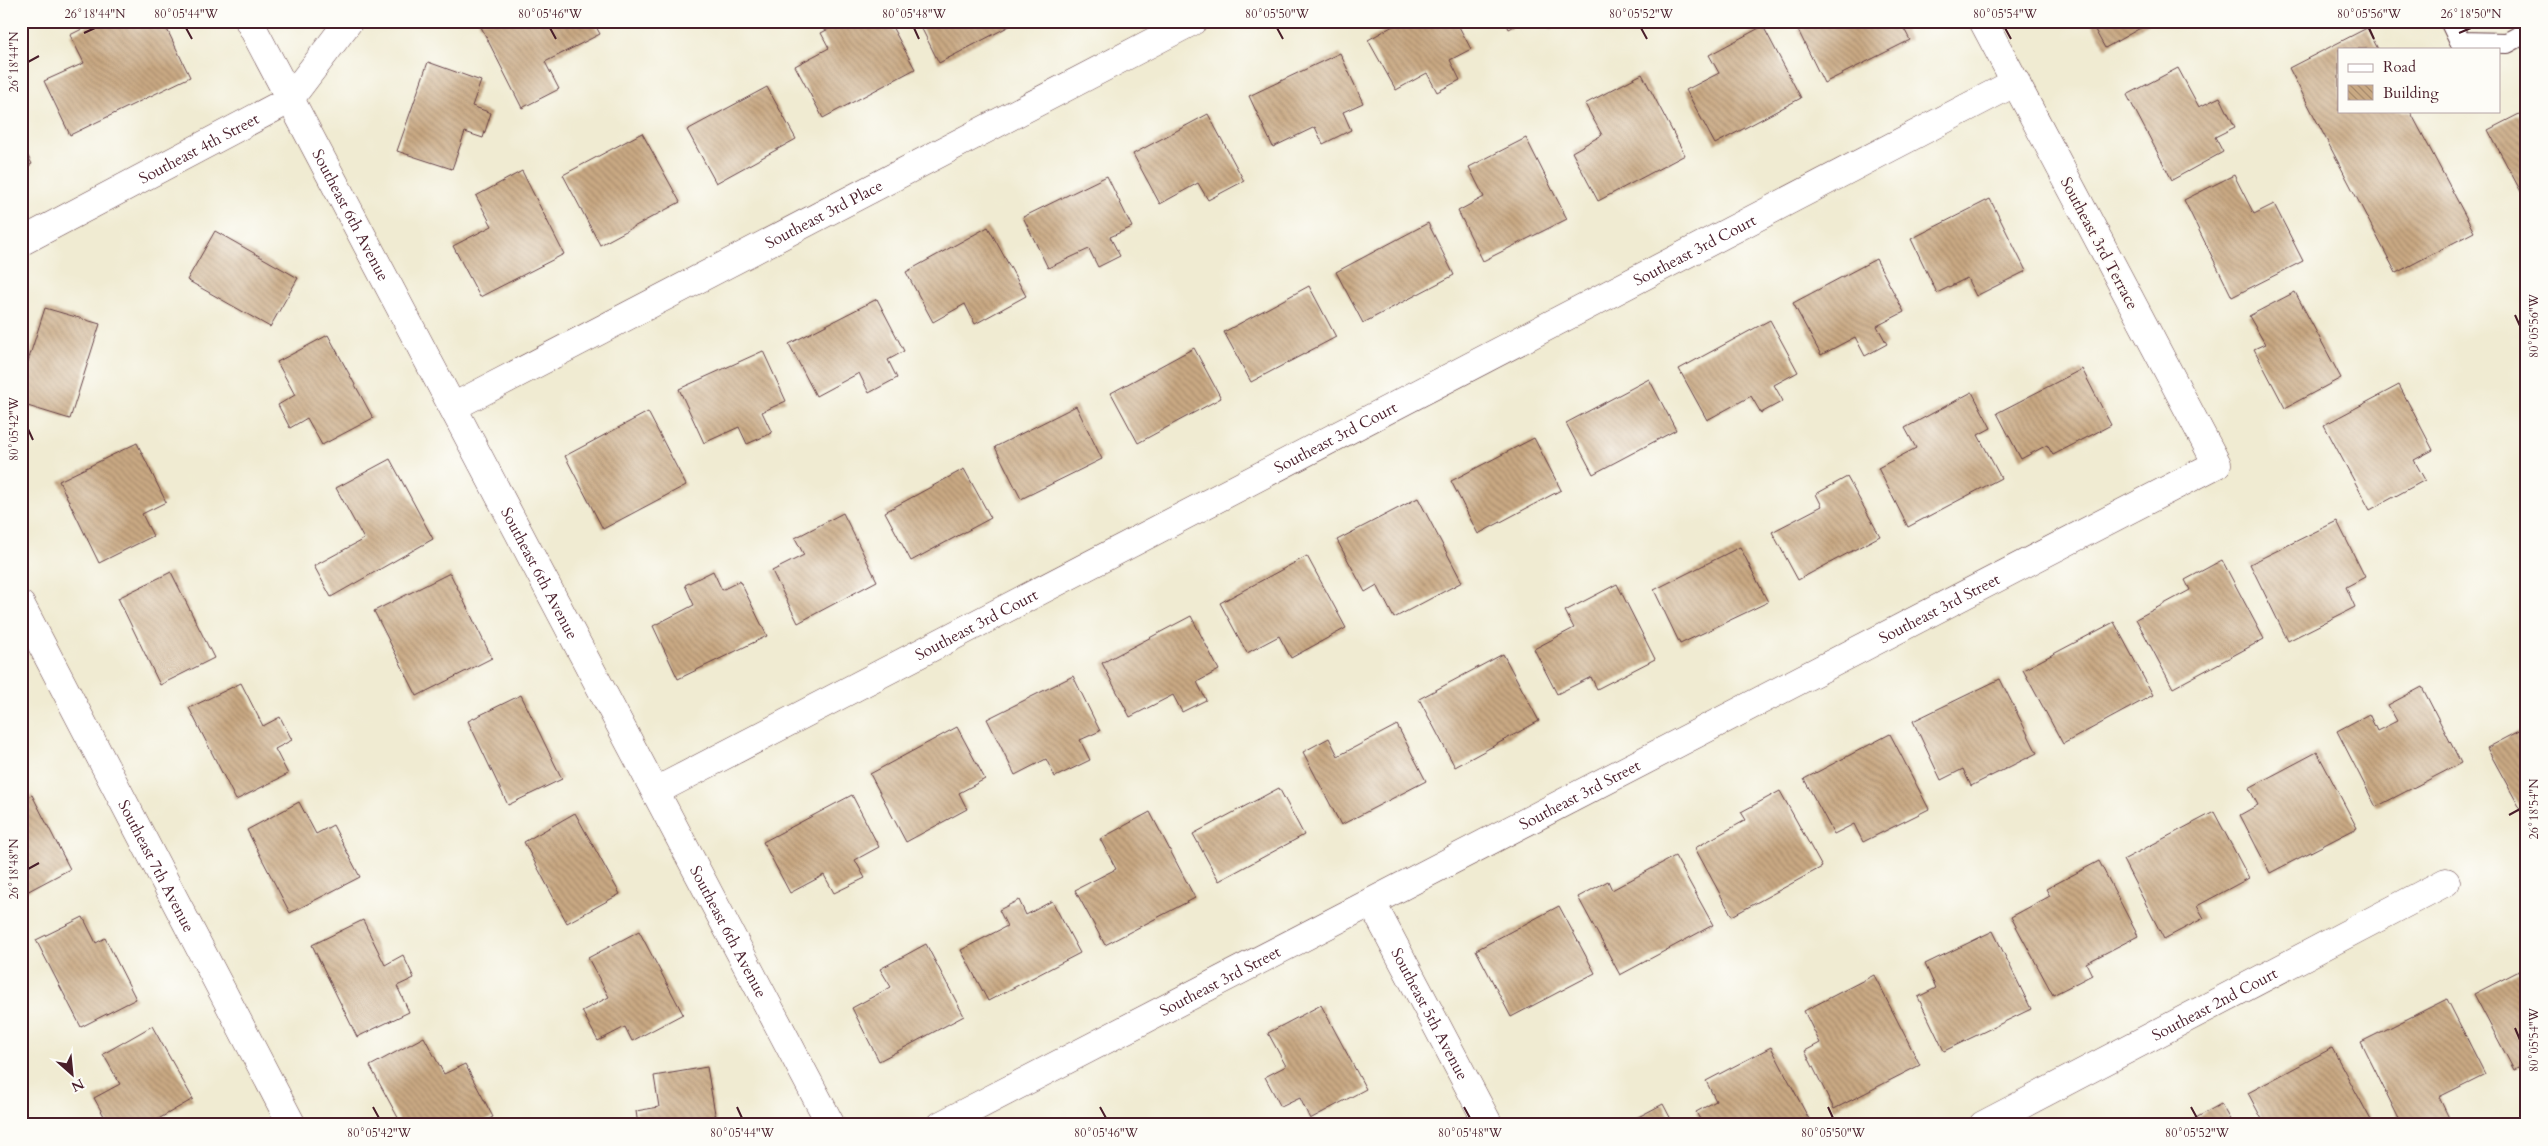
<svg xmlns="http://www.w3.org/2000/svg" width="2548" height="1146" viewBox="0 0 2548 1146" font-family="Cardo,serif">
	<defs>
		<pattern id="building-back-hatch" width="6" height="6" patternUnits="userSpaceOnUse" patternTransform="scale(1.25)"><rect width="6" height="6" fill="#c9a983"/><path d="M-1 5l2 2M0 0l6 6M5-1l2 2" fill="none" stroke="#a5896b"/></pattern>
	</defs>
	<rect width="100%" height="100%" fill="#fdfcf7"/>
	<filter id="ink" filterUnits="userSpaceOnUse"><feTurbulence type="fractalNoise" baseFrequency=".02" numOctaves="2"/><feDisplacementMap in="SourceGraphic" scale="10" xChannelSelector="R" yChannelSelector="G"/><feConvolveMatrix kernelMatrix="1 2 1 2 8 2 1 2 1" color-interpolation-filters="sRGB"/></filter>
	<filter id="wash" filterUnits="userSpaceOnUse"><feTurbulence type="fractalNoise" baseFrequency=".0096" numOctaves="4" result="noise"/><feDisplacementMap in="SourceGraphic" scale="20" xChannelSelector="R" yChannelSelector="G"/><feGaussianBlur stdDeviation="1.12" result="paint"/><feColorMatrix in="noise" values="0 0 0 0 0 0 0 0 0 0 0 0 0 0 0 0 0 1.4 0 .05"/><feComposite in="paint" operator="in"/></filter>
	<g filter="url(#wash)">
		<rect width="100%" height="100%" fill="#f0ebd2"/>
		<g id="blocks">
			<g fill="url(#building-back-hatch)">
				<polygon points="98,21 163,21 190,77 70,135 44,81 84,63 70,35"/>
				<polygon points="478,21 593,21 600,34 545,62 559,89 522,108"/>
				<polygon points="844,21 889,21 915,69 823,118 795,66 829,48 821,33"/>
				<polygon points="918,21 1019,21 939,63"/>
				<polygon points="1402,21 1456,21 1471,49 1450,60 1460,80 1437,92 1427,73 1396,90 1368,40"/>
				<polygon points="1505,21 1524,21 1509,29"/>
				<polygon points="1546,21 1566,21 1551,29"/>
				<polygon points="1816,21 1900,21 1910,40 1824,83 1798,30"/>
				<polygon points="2090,21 2151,21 2151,22 2105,48"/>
				<polygon points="1763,26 1801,98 1715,144 1686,90 1719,73 1709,55"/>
				<polygon points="2367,28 2378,49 2339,49 2339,111 2410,111 2474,232 2396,273 2289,68"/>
				<polygon points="1340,53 1363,103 1343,112 1351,130 1323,144 1315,127 1273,147 1249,96"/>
				<polygon points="428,62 481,81 472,106 491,113 483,138 465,132 452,169 397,151"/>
				<polygon points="2178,68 2199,107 2220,97 2235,127 2215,137 2223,152 2172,180 2127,95"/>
				<polygon points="1642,74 1685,155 1598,201 1572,152 1602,135 1585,104"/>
				<polygon points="767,87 796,139 716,183 687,130"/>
				<polygon points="2527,110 2527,203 2488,130"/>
				<polygon points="1208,114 1244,181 1208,200 1198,183 1160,204 1133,154"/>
				<polygon points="642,133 680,202 600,245 563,175"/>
				<polygon points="1526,138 1567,219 1483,261 1458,211 1484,197 1469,167"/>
				<polygon points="21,143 32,164 21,170"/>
				<polygon points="522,171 564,254 480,297 453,246 492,226 476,196"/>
				<polygon points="2234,175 2254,214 2274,204 2303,261 2232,297 2184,200"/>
				<polygon points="1107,176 1132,227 1110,237 1120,256 1098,267 1089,249 1048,268 1023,217"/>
				<polygon points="1990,199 2026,271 1976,296 1967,278 1937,293 1911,239"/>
				<polygon points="1428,223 1454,275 1363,323 1336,272"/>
				<polygon points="988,227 1026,296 975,324 965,304 933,322 906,272"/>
				<polygon points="215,231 298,278 270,327 187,280"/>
				<polygon points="1876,259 1904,312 1877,326 1887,344 1865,356 1855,337 1821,355 1793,303"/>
				<polygon points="1309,286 1336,337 1251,382 1224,332"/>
				<polygon points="2295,292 2341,378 2285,408 2254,349 2265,344 2249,316"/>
				<polygon points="877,299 904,351 888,360 897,378 869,393 859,373 816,396 789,344"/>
				<polygon points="45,308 100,324 70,419 21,404 21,383"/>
				<polygon points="1770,320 1798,372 1774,385 1783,401 1761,413 1751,396 1707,420 1679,369"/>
				<polygon points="328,335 373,418 322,445 307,418 290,428 278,405 295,395 277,362"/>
				<polygon points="1194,348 1221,398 1138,443 1111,393"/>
				<polygon points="763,351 786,401 762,412 772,433 747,444 739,427 704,443 679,389"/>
				<polygon points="2082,369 2111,425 2053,455 2047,445 2021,459 1997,413"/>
				<polygon points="1649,379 1676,430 1593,474 1566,423"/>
				<polygon points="2399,385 2433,450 2414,460 2425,480 2370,510 2324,425"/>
				<polygon points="1972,392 1991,428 1978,435 2001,478 1908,527 1878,468 1916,448 1905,428"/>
				<polygon points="1076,406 1102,459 1021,499 995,447"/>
				<polygon points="648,412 686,485 603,529 565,456"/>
				<polygon points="1534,438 1561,490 1478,534 1451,481"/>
				<polygon points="137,443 166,502 142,514 153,536 99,563 59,481"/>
				<polygon points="390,459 433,539 331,597 314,566 364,539 336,488"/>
				<polygon points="964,469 991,518 911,561 885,512"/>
				<polygon points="1847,477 1880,536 1798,580 1772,532 1822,506 1816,494"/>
				<polygon points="1418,498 1462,582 1394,618 1377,585 1365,592 1337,540"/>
				<polygon points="843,513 877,581 798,623 772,571 804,555 795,538"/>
				<polygon points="2337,521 2365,577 2346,587 2355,607 2288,641 2250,564"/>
				<polygon points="1740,547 1768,602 1680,644 1654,590"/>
				<polygon points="1307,556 1346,628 1291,658 1279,636 1247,653 1220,603"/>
				<polygon points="2222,560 2264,639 2173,688 2136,619 2190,590 2185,580"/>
				<polygon points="713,571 722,590 740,581 767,636 678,679 653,626 694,605 685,585"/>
				<polygon points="171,572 214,658 160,685 118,598"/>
				<polygon points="450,573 492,658 417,696 374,611"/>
				<polygon points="1617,584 1655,659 1597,689 1591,677 1557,694 1534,649 1574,628 1565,611"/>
				<polygon points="1191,616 1219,670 1197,682 1206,700 1182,712 1173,695 1130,717 1102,663"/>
				<polygon points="2114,622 2153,695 2063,744 2023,670"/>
				<polygon points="1503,654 1539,721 1455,767 1419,699"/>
				<polygon points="1073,676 1100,731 1080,740 1090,760 1055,777 1046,759 1015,775 987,719"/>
				<polygon points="2000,679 2037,753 1971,786 1963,769 1941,780 1913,721"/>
				<polygon points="241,683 263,726 280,717 292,740 275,749 288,774 236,800 189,708"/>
				<polygon points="2422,687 2461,763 2376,807 2337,731 2369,714 2377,731 2397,721 2388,705"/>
				<polygon points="521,695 562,779 508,805 468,721"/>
				<polygon points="1397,725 1426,781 1341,825 1303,752 1329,738 1338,756"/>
				<polygon points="957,727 985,779 959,793 967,809 906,842 870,774"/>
				<polygon points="2527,727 2527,821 2487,748"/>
				<polygon points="1890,734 1929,809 1863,842 1854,824 1834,834 1804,779"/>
				<polygon points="2317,752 2357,828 2270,873 2240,815 2258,805 2249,788"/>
				<polygon points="1279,788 1304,835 1219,881 1193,834"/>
				<polygon points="1780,791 1822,867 1732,916 1695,848 1746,820 1741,812"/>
				<polygon points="32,795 70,869 21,895 21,800"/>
				<polygon points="852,795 879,847 855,860 865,878 834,893 824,875 790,893 763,842"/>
				<polygon points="299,802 316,834 333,825 360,877 290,913 247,830"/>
				<polygon points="1150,812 1195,898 1105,945 1075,890 1116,869 1100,839"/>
				<polygon points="2214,812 2249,878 2197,906 2204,918 2164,939 2123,860"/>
				<polygon points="575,813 620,894 567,923 524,842"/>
				<polygon points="1675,856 1713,925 1620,975 1578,897 1608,881 1612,890"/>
				<polygon points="2099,861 2138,936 2086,963 2092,975 2053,995 2011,917 2050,896 2046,889"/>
				<polygon points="1019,900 1026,915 1052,901 1080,953 988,1001 961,950 1007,926 999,910"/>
				<polygon points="1559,906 1595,973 1511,1017 1476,950"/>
				<polygon points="83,917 96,943 105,938 136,999 81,1027 36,940"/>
				<polygon points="363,920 385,965 403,955 414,978 397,986 409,1012 357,1037 312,945"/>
				<polygon points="639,931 683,1014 632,1041 625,1027 598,1041 582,1011 609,997 588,958"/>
				<polygon points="1993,931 2031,1009 1944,1051 1918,997 1936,988 1925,964"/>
				<polygon points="926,944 964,1016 879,1061 852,1008 891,987 880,969"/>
				<polygon points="2527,967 2527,1064 2514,1070 2474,994"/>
				<polygon points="1874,975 1920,1065 1834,1109 1805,1051 1820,1043 1804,1011"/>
				<polygon points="2447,999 2485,1074 2439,1097 2449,1118 2436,1125 2402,1125 2361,1042"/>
				<polygon points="1321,1005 1366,1089 1310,1119 1300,1098 1281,1107 1265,1077 1286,1066 1268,1033"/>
				<polygon points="152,1026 193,1099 148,1125 109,1125 94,1098 120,1084 103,1054"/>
				<polygon points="424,1037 444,1074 465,1064 493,1117 478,1125 402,1125 370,1066"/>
				<polygon points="1771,1047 1810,1121 1803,1125 1703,1125 1696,1112 1716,1101 1706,1081"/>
				<polygon points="2332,1048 2372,1122 2366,1125 2265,1125 2248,1093"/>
				<polygon points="707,1067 717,1125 638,1125 636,1111 659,1107 654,1076"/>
				<polygon points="1663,1104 1674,1125 1623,1125"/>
				<polygon points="2221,1104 2233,1125 2183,1125"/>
			</g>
		</g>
	</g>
	<g filter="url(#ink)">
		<use href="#blocks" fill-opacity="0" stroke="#633e44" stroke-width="1"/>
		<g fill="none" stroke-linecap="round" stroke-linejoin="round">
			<g stroke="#633e44" stroke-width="22">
				<polyline id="service" points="2450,21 2460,42 2507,43 2527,32"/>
			</g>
			<g stroke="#633e44" stroke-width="29">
				<g id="minor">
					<path id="s1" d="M249,21L831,1125"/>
					<path id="s2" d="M21,242L289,100L349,21"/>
					<path id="s3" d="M453,407L1193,21"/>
					<path id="s4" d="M21,605L292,1125"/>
					<path id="s5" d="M656,791L2016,82"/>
					<path id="s6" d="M1372,903L1489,1125"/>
					<path id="s7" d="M941,1125L2217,464L1983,21"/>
					<path id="s8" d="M1983,1125L2446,882"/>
				</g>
			</g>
			<use href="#service" stroke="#fff" stroke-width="20"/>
			<use href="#minor" stroke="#fff" stroke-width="28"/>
		</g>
	</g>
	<path fill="none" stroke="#4a1f2b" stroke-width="2" d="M186,28L192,39M550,28L556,39M914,28L919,39M1277,28L1283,39M1641,28L1647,39M2005,28L2011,39M2369,28L2374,39M84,33L95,28M2459,33L2471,28M28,62L39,56M2515,315L2520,326M28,429L33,440M2509,815L2520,809M28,869L39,863M2515,1028L2520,1040M373,1107L379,1118M737,1107L742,1118M1100,1107L1106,1118M1464,1107L1470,1118M1828,1107L1833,1118M2191,1107L2197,1118"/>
	<g text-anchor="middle" stroke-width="4" stroke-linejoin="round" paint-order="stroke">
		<g font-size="16" fill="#4a1f2b" stroke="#fdfcf7">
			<text dy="6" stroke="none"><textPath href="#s2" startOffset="201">Southeast 4th Street</textPath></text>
			<text dy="6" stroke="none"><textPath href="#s3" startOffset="418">Southeast 3rd Place</textPath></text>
			<text dy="6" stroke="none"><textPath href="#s1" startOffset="219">Southeast 6th Avenue</textPath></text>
			<text transform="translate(2100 243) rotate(62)" y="6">Southeast 3rd Terrace</text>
			<text dy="6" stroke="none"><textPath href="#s5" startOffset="1171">Southeast 3rd Court</textPath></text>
			<text dy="6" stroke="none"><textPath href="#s5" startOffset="766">Southeast 3rd Court</textPath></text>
			<text dy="6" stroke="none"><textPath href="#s1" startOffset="624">Southeast 6th Avenue</textPath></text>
			<text dy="6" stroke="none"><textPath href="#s7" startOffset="1124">Southeast 3rd Street</textPath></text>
			<text dy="6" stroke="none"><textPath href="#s5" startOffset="361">Southeast 3rd Court</textPath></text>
			<text dy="6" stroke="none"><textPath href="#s7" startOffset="719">Southeast 3rd Street</textPath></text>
			<text dy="6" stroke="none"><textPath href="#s4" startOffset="294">Southeast 7th Avenue</textPath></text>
			<text dy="6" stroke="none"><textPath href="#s1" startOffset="1029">Southeast 6th Avenue</textPath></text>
			<text dy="6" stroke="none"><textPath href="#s7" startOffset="314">Southeast 3rd Street</textPath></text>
			<text dy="6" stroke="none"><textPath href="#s8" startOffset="261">Southeast 2nd Court</textPath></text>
			<text dy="6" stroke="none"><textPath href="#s6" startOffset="125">Southeast 5th Avenue</textPath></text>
		</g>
	</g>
	<rect width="2548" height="1146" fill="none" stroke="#fdfcf7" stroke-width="55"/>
	<rect x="2338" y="48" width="162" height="65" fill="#fdfcf7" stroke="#b5a4a5"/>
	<rect x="2348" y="64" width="25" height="8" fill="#ffffff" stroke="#b5a4a5"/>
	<text x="2383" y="72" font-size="15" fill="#4a1f2b">Road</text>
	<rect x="2348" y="85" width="25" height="15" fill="url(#building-back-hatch)" stroke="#b5a4a5"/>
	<text x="2383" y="98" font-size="15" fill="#4a1f2b">Building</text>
	<g transform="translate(72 1074) rotate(153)" stroke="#fdfcf7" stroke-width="4" paint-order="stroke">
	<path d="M0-4L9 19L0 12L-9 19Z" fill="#4a1f2b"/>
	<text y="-8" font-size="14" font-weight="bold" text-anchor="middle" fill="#4a1f2b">N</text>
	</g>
	<rect x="28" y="28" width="2492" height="1090" fill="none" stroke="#4a1f2b" stroke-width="2"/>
	<g font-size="12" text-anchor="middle" fill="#4a1f2b">
		<text x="95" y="18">26°18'44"N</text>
		<text x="186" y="18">80°05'44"W</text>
		<text x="550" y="18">80°05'46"W</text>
		<text x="914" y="18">80°05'48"W</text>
		<text x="1277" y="18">80°05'50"W</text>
		<text x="1641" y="18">80°05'52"W</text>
		<text x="2005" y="18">80°05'54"W</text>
		<text x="2369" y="18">80°05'56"W</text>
		<text x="2471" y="18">26°18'50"N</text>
		<text transform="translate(14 62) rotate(-90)" y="4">26°18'44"N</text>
		<text transform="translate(2534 326) rotate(-90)" y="4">80°05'56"W</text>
		<text transform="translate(14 429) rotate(-90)" y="4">80°05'42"W</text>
		<text transform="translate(2534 809) rotate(-90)" y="4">26°18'54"N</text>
		<text transform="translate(14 869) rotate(-90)" y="4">26°18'48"N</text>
		<text transform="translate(2534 1040) rotate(-90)" y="4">80°05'54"W</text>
		<text x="379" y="1137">80°05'42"W</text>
		<text x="742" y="1137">80°05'44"W</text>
		<text x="1106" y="1137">80°05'46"W</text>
		<text x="1470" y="1137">80°05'48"W</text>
		<text x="1833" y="1137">80°05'50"W</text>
		<text x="2197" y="1137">80°05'52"W</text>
	</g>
</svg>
